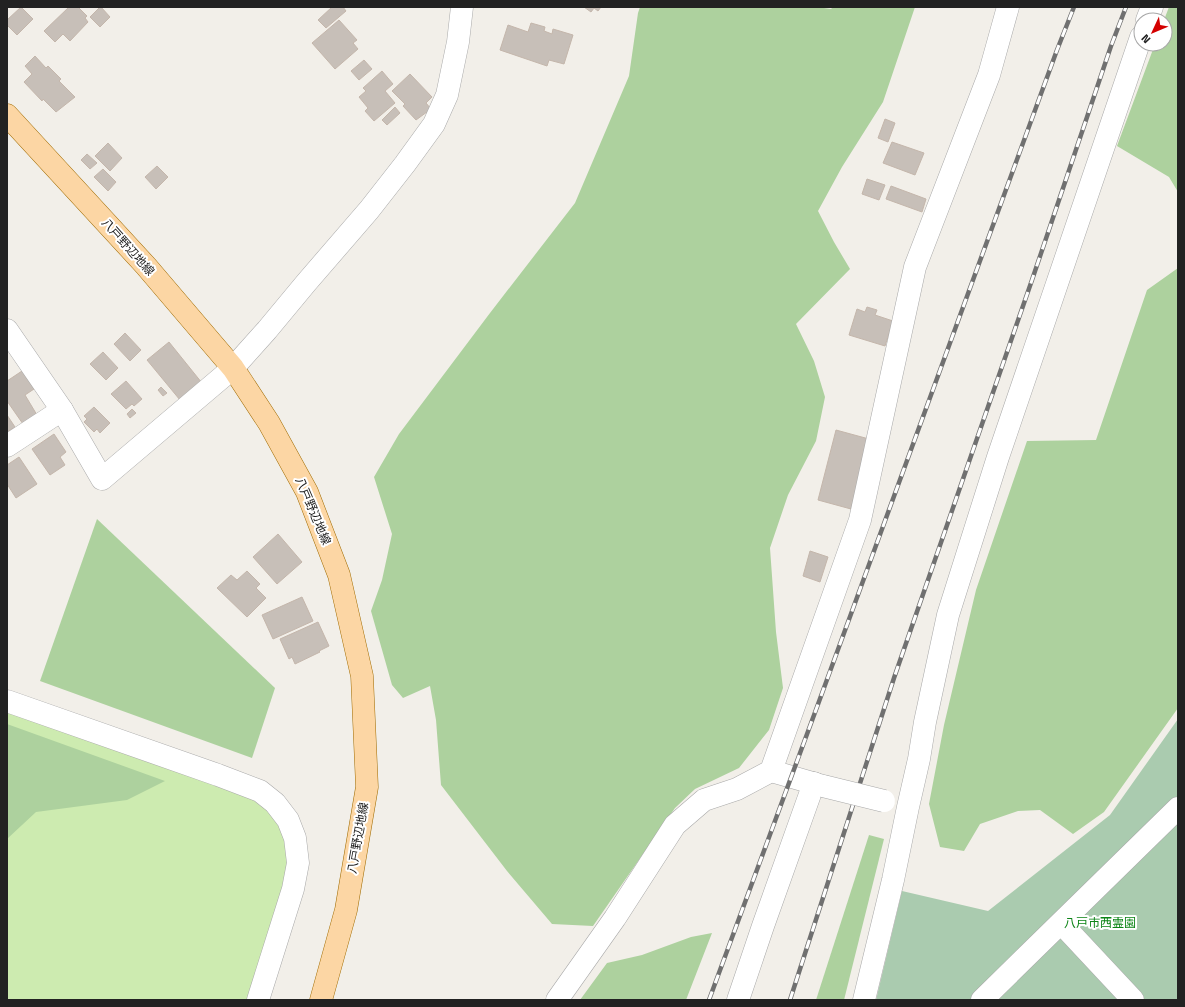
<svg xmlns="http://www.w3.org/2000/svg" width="1185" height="1007" viewBox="0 0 1185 1007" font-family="'Titillium Web','Noto Sans JP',sans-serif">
	<rect width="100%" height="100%" fill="#f2efe9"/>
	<polygon fill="#cdebb0" points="7,712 247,795 265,807 280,824 287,845 288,864 285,884 249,1000 7,1000"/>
	<g fill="#add19e">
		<polygon points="640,7 817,7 831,9 833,7 915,7 883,102 842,167 818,211 834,242 850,269 796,324 814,361 825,397 816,441 788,495 770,548 776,632 783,688 769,730 739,768 695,789 675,808 593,926 552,924 507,871 441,785 436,720 430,686 403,698 392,685 371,611 382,580 392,534 374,477 399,434 490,313 575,203 629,76 638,13"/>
		<polygon points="1169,7 1178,7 1178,192 1169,177 1117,146 1155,44 1165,44 1165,20 1164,20"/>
		<polygon points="1178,268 1178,708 1104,812 1073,834 1040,810 1018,811 980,824 964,851 940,847 929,804 944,725 976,590 1027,441 1096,440 1147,290"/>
		<polygon points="97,519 275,688 252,758 40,681"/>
		<polygon points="7,724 165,781 127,800 36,812 7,839"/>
		<polygon points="869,835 884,839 844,1000 816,1000"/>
		<polygon points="712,933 686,1000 580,1000 607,963 642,955 691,937"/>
	</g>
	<polygon fill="#aacbaf" points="1178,719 1178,1000 876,1000 902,891 988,911 1110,815"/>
	<g fill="#c7bfb8" stroke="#c4b6ab">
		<polygon points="21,7 33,19 17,35 7,25 7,20"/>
		<polygon points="69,7 78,7 87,16 85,18 88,22 70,41 63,34 55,42 44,31"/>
		<polygon points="100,7 101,7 110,17 100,27 90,17"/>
		<polygon points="332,7 343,7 346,11 326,28 318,20"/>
		<polygon points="584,7 601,7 598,11 594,8 591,12"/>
		<polygon points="339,20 357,40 353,43 358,49 335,69 312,43"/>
		<polygon points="531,23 545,27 544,31 552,34 553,29 573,35 564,64 549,60 547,66 500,50 508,25 528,32"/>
		<polygon points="35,56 46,68 48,66 61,79 59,81 75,97 56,112 43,99 42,101 24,82 32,74 25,66"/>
		<polygon points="364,60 372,69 359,80 351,71"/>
		<polygon points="382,71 393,84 385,91 395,103 374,121 365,111 368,108 359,97 366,91 363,88"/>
		<polygon points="410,74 432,97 426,103 431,109 416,120 403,106 405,104 392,91"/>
		<polygon points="395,107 400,113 387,125 382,120"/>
		<polygon points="885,119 895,123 888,142 878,138"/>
		<polygon points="892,142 924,153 915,175 883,163"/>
		<polygon points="108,143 122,158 110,171 95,156"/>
		<polygon points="87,154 97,163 90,169 81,160"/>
		<polygon points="157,166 168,177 156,189 145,177"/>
		<polygon points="103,169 116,182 108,191 94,177"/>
		<polygon points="867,179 885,185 879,200 862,194"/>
		<polygon points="891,186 926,199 922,212 886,199"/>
		<polygon points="867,307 877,310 875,315 893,321 885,346 849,335 857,309 865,312"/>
		<polygon points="125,333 141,350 130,361 114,344"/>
		<polygon points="169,342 202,383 180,400 147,360"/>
		<polygon points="103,352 118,368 106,380 90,364"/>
		<polygon points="22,371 34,389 25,395 37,415 23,424 7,401 7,381"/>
		<polygon points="126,381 142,399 134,406 132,404 126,409 111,394"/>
		<polygon points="161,387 167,393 163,396 158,390"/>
		<polygon points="94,407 110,423 100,433 97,429 94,432 84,422 87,419 84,416"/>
		<polygon points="132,409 136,413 130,418 127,414"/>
		<polygon points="7,415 15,427 7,432"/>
		<polygon points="836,430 869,439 851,509 818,500"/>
		<polygon points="54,434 66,452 60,457 65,465 50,475 32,449"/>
		<polygon points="19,457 37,484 16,498 7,484 7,465"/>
		<polygon points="278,534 302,562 277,584 253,557"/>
		<polygon points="810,551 828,557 820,582 803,576"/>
		<polygon points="247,571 260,584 256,588 266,598 247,617 217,588 231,575 237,580"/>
		<polygon points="302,597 313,621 273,639 262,615"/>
		<polygon points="318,622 329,646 319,651 320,652 295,664 292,657 289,659 280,639"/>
	</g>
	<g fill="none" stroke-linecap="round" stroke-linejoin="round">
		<g stroke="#a9a9a9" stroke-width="23">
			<g id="minor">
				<polyline points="1147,20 1152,7"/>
				<polyline points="7,330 62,410 102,479 233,368 267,330 306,283 369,210 405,164 434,124 447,95 458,42 462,7"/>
				<polyline points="7,446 62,410"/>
				<polyline points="7,701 218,775 260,791 275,803 288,820 295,838 298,863 293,889 258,1000"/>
				<polyline points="771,771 823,786"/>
				<polyline points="1061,923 1133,1000"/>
				<polyline points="557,1000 615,918 675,825 704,800 737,789 771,771 860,520 915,267 989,75 1008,7"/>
				<polyline points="738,1000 763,926 814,783"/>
				<polyline points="864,1000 893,880 908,807 919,759 925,722 948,615 998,457 1141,37"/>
				<polyline points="982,1000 1178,808"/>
			</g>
		</g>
		<g stroke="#a06b00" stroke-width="23">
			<polyline id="major" points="7,115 146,266 233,368 269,423 307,492 339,575 362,676 367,787 346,910 321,1000"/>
		</g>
		<use href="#minor" stroke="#fff" stroke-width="22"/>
		<use href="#major" stroke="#fcd6a4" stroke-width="22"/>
		<g stroke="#707070" stroke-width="4.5">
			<g id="rail">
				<polyline points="709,1000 817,707 1057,50 1074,7"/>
				<polyline points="790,1000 894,678 1032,280 1111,46 1126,7"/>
			</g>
		</g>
		<use href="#rail" stroke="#fff" stroke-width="3" stroke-dasharray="9" stroke-linecap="butt"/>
		<g stroke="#a9a9a9" stroke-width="23" stroke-linecap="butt">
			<polyline id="minor-bridge" points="823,786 884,801"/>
		</g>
		<use href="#minor-bridge" stroke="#fff" stroke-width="22"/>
	</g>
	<g text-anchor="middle" stroke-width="4" stroke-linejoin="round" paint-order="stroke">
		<g font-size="12" fill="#222" stroke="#fff">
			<text transform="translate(128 247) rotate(48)" y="4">八戸野辺地線</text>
			<text transform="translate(313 511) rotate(67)" y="4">八戸野辺地線</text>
			<text transform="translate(358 838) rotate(-80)" y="4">八戸野辺地線</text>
		</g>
		<g font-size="12" fill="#0c8416" stroke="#fff">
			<text x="1100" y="927">八戸市西霊園</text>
		</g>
	</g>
	<rect width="1185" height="1007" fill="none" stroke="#222222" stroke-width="16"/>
	<g transform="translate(1153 32) rotate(226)"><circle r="19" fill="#ffffff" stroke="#a7a7a7"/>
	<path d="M0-3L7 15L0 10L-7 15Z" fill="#d40000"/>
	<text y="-6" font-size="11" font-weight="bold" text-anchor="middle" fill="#222222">N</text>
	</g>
</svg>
